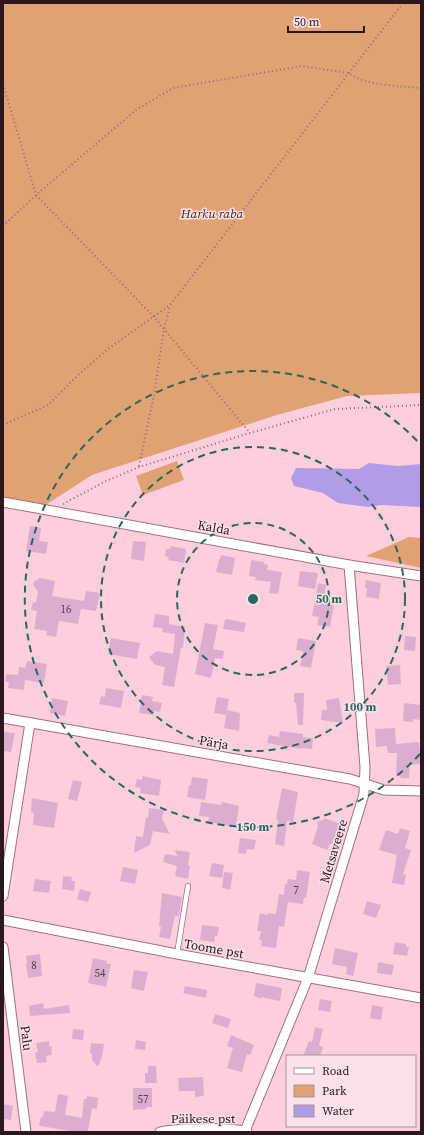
<svg xmlns="http://www.w3.org/2000/svg" width="424" height="1135" viewBox="0 0 424 1135" font-family="'Source Serif 4',serif">
	<rect width="100%" height="100%" fill="#fecedd"/>
	<g fill="#e1a273">
		<polygon points="3,3 421,3 421,393 347,396 277,415 92,475 41,508 3,502"/>
		<polygon points="177,461 184,480 143,495 136,476"/>
		<polygon points="409,537 421,538 421,568 366,556"/>
	</g>
	<polygon fill="#b29be7" points="369,463 398,466 421,464 421,507 381,505 368,507 338,503 323,493 294,486 291,478 296,468 359,469"/>
	<g fill="#ddadcf">
		<polygon points="30,526 41,528 39,541 48,542 46,554 26,551"/>
		<polygon points="133,541 146,542 144,561 131,559"/>
		<polygon points="171,546 186,549 184,563 168,560 169,557 165,556 166,549 170,549"/>
		<polygon points="221,555 235,558 232,575 216,572 219,559 220,559"/>
		<polygon points="251,560 264,562 264,564 268,565 267,570 282,572 278,594 269,593 271,582 255,580 256,577 249,576"/>
		<polygon points="300,571 318,573 315,589 298,586"/>
		<polygon points="40,578 55,581 52,596 84,601 86,591 100,593 96,611 81,609 78,624 59,621 56,637 46,635 47,631 34,629 37,611 31,610 33,602 36,603 38,592 33,585 34,582"/>
		<polygon points="366,580 381,583 379,599 366,597 367,588 365,588"/>
		<polygon points="318,583 326,585 323,603 334,605 330,627 317,625 319,617 312,616"/>
		<polygon points="155,614 169,616 169,624 185,627 183,648 181,648 174,687 162,685 165,667 155,665 149,657 157,651 173,654 175,634 162,632 163,628 153,627"/>
		<polygon points="227,619 246,623 244,632 223,629 225,620"/>
		<polygon points="205,623 218,625 213,649 224,651 223,659 215,658 211,678 195,674"/>
		<polygon points="405,636 416,637 415,651 404,650"/>
		<polygon points="111,638 140,643 137,659 108,654"/>
		<polygon points="298,638 316,641 311,668 300,666 303,651 296,650"/>
		<polygon points="27,661 47,664 44,683 25,680 24,690 8,688 9,682 5,682 6,674 18,675 19,667 25,668"/>
		<polygon points="400,665 401,684 388,685 386,666"/>
		<polygon points="106,688 124,691 121,708 99,704 101,696 105,697"/>
		<polygon points="294,693 304,693 303,725 298,725 296,703 294,703"/>
		<polygon points="142,695 153,697 152,701 162,703 160,712 154,711 153,715 139,713"/>
		<polygon points="217,697 229,699 226,715 214,713"/>
		<polygon points="52,698 68,701 65,716 50,713"/>
		<polygon points="339,698 343,723 321,720 322,710 327,710 326,700"/>
		<polygon points="404,703 421,705 421,720 413,719 413,722 403,721"/>
		<polygon points="227,710 240,713 239,731 224,728"/>
		<polygon points="395,728 396,744 419,742 421,764 410,765 409,778 400,778 401,776 396,776 397,753 388,753 387,746 376,747 375,729"/>
		<polygon points="280,731 303,734 303,737 313,738 312,749 301,748 301,749 267,743 269,735 279,737"/>
		<polygon points="3,732 15,733 11,752 3,751"/>
		<polygon points="143,776 161,780 159,796 140,793 141,788 135,787 137,779 142,780"/>
		<polygon points="192,777 208,779 205,800 187,797 189,785 191,785"/>
		<polygon points="73,780 82,782 77,801 68,799"/>
		<polygon points="282,788 298,792 293,822 287,821 284,846 275,844 278,820 276,819"/>
		<polygon points="32,798 58,803 54,828 33,825 34,813 31,812"/>
		<polygon points="201,802 221,805 222,802 239,806 236,827 208,822 209,817 199,816"/>
		<polygon points="149,808 164,810 162,819 170,834 153,831 150,845 134,853 136,836 143,837 146,817 148,818"/>
		<polygon points="324,818 340,824 332,844 330,844 327,850 312,844 318,827 317,822 323,820"/>
		<polygon points="400,828 410,831 405,848 411,850 403,874 406,875 404,885 392,883 397,855 379,850 386,830 398,834"/>
		<polygon points="240,838 256,840 254,850 247,849 246,854 238,853"/>
		<polygon points="174,850 190,852 188,865 190,866 188,879 175,876 177,866 163,862 165,854 178,856"/>
		<polygon points="212,863 224,865 222,878 209,876"/>
		<polygon points="123,867 138,870 135,884 120,881"/>
		<polygon points="297,870 310,872 306,898 304,898 303,904 288,902 284,927 279,926 276,948 261,946 262,940 259,940 261,931 257,931 260,913 267,915 268,913 276,914 279,894 284,895 285,884 287,884 288,879 296,880"/>
		<polygon points="224,872 233,873 230,890 222,888"/>
		<polygon points="63,876 72,877 71,881 75,881 74,891 62,889"/>
		<polygon points="35,879 51,881 49,893 33,891"/>
		<polygon points="80,889 91,892 88,902 77,899"/>
		<polygon points="162,893 182,897 179,916 175,916 170,939 159,937 161,927 159,926"/>
		<polygon points="367,901 381,905 376,918 363,914"/>
		<polygon points="202,925 219,927 217,936 215,936 214,942 200,940"/>
		<polygon points="395,942 406,944 406,947 409,947 407,956 393,954"/>
		<polygon points="335,948 358,953 353,976 346,974 347,967 332,964"/>
		<polygon points="40,954 42,976 28,978 26,964 27,964 26,956"/>
		<polygon points="93,958 107,961 106,963 111,964 106,987 88,983"/>
		<polygon points="378,962 394,965 392,975 377,973"/>
		<polygon points="134,970 148,972 144,991 131,988"/>
		<polygon points="256,983 282,988 280,1001 261,997 261,999 254,996"/>
		<polygon points="185,986 207,990 206,998 183,993"/>
		<polygon points="320,999 332,1001 330,1012 318,1010"/>
		<polygon points="43,1003 44,1009 69,1005 70,1013 30,1016 29,1006"/>
		<polygon points="372,1005 383,1007 381,1020 370,1018"/>
		<polygon points="215,1014 231,1019 228,1028 212,1023"/>
		<polygon points="315,1027 323,1029 319,1045 323,1047 320,1056 303,1056 309,1041 312,1042"/>
		<polygon points="73,1029 84,1030 83,1040 72,1039"/>
		<polygon points="231,1035 254,1045 250,1055 247,1054 242,1072 227,1068 233,1048 227,1046"/>
		<polygon points="136,1040 146,1042 145,1050 135,1049"/>
		<polygon points="49,1041 49,1046 51,1046 52,1055 46,1056 47,1062 37,1063 35,1053 38,1052 36,1043"/>
		<polygon points="91,1043 104,1044 102,1057 98,1067 92,1060 92,1054 90,1053"/>
		<polygon points="148,1066 156,1066 157,1083 145,1083 145,1073 148,1073"/>
		<polygon points="203,1077 204,1096 195,1097 195,1091 179,1091 178,1078"/>
		<polygon points="133,1088 152,1088 152,1107 146,1107 146,1109 133,1110"/>
		<polygon points="58,1094 68,1096 65,1115 82,1118 84,1099 87,1099 87,1096 98,1098 97,1109 92,1108 88,1131 75,1132 41,1126 39,1125 41,1117 43,1117 44,1111 55,1112"/>
		<polygon points="3,1104 13,1106 11,1120 3,1119"/>
	</g>
	<g fill="none" stroke-linecap="round" stroke-linejoin="round">
		<g stroke="#a36e80" stroke-width="6">
			<polyline id="lane" points="177,954 188,886"/>
		</g>
		<g stroke="#a36e80" stroke-width="11">
			<g id="street">
				<polyline points="3,502 349,565 421,576"/>
				<polyline points="3,718 350,779 384,790 421,791"/>
				<polyline points="3,896 30,723"/>
				<polyline points="3,920 177,954 421,998"/>
				<polyline points="3,947 26,1132"/>
				<polyline points="245,1131 308,978 364,794 365,767 349,565"/>
				<path d="M160,1132C175,1128 233,1127 247,1132"/>
			</g>
		</g>
		<g stroke="#8d6b76" stroke-width="2" stroke-dasharray="1 3" stroke-linecap="butt">
			<polyline points="3,84 36,195 154,317 250,433"/>
			<path d="M3,226L36,195L136,110L173,88L302,66L349,73C365,86 400,86 421,88"/>
			<polyline points="3,425 48,405 79,374 108,349 170,305 403,3"/>
			<polyline points="139,466 154,395 164,329 170,306"/>
			<polyline points="63,504 104,482 139,467 250,433 335,409 421,405"/>
		</g>
		<use href="#lane" stroke="#fff" stroke-width="4.5"/>
		<use href="#street" stroke="#fff" stroke-width="9"/>
	</g>
	<g fill="none" stroke="#24695b" stroke-width="2" stroke-dasharray="7 5">
		<circle cx="253" cy="599" r="76"/>
		<circle cx="253" cy="599" r="152"/>
		<path d="M420 754A228 228 0 1 1 420 444"/>
	</g>
	<g text-anchor="middle" stroke-width="3" stroke-linejoin="round" paint-order="stroke">
		<g font-size="11" fill="#583c4a">
			<text x="66" y="613">16</text>
			<text x="296" y="894">7</text>
			<text x="34" y="969">8</text>
			<text x="100" y="977">54</text>
			<text x="143" y="1103">57</text>
		</g>
		<g font-size="13" font-style="italic" fill="#462911" stroke="#fbe2ea">
			<text x="212" y="218">Harku raba</text>
		</g>
		<g font-size="13" fill="#2c171e" stroke="#fbe2ea">
			<text transform="translate(214 527) rotate(10)" y="5">Kalda</text>
			<text transform="translate(214 742) rotate(10)" y="5">Pärja</text>
			<text transform="translate(333 851) rotate(-73)" y="5">Metsaveere</text>
			<text transform="translate(214 948) rotate(10)" y="5">Toome pst</text>
			<text transform="translate(27 1038) rotate(83)" y="5">Palu</text>
			<text x="203" y="1123">Päikese pst</text>
		</g>
	</g>
	<circle cx="253" cy="599" r="6" fill="#24695b" stroke="#fbe2ea" stroke-width="2"/>
	<g font-size="12" text-anchor="middle" font-weight="bold" fill="#24695b" stroke="#fbe2ea" stroke-width="3" stroke-linejoin="round" paint-order="stroke">
		<text x="329" y="603">50 m</text>
		<text x="360" y="711">100 m</text>
		<text x="253" y="831">150 m</text>
	</g>
	<rect width="424" height="1135" fill="none" stroke="#2c171e" stroke-width="8"/>
	<rect x="286" y="1055" width="130" height="72" fill="#fbe2ea" stroke="#a89198"/>
	<rect x="294" y="1068" width="20" height="6" fill="#ffffff" stroke="#a89198"/>
	<text x="322" y="1075" font-size="12" fill="#2c171e">Road</text>
	<rect x="294" y="1085" width="20" height="12" fill="#e1a273" stroke="#a89198"/>
	<text x="322" y="1095" font-size="12" fill="#2c171e">Park</text>
	<rect x="294" y="1105" width="20" height="12" fill="#b29be7" stroke="#a89198"/>
	<text x="322" y="1115" font-size="12" fill="#2c171e">Water</text>
	<path d="M288 26v6h76v-6" fill="none" stroke="#2c171e" stroke-width="2"/>
	<text x="294" y="26" font-size="12" fill="#2c171e" stroke="#fbe2ea" stroke-width="3" paint-order="stroke">50 m</text>
</svg>
